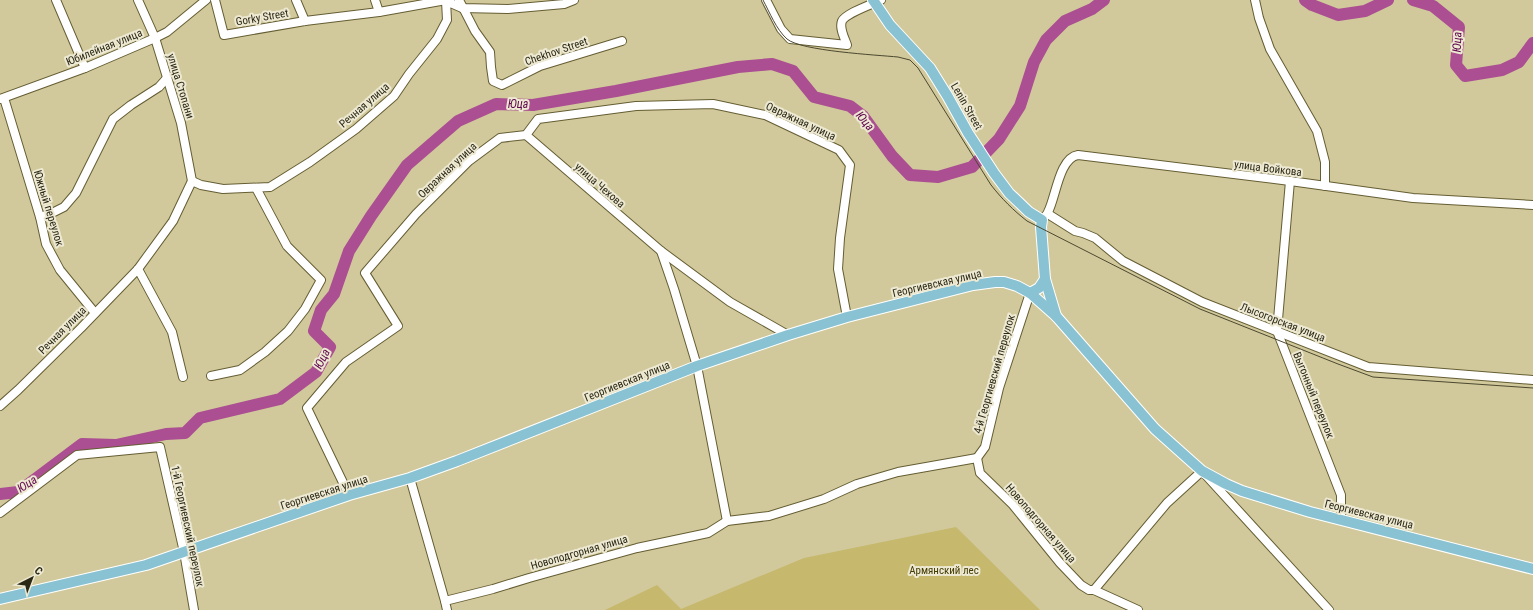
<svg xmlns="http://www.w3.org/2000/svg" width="1533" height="610" viewBox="0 0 1533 610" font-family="'Roboto Condensed',sans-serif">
	<rect width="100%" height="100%" fill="#d1c99b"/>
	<polygon fill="#c6b86d" points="956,527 1040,610 605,610 657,585 681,609 804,558"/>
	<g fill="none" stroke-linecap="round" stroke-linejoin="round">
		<g stroke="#ab4f92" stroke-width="12">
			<polyline points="1305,0 1312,5 1338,15 1365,11 1388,0"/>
			<polyline points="1413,0 1433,6 1459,27 1456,65 1465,76 1502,70 1519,62 1533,43"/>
			<polyline points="0,494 18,492 82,444 116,445 166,434 185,433 200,418 280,399 316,372 330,347 314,331 321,310 334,294 349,251 371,216 407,165 458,121 496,104 533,105 616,91 738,67 772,64 793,71 814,97 850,106 863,116 892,156 910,175 938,177 972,167 999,139 1020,106 1034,62 1046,40 1065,21 1092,9 1104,0"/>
		</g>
		<g stroke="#655d33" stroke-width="10">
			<g id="minor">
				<polyline points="56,0 85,68"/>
				<polyline points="138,0 155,38 181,123 192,181"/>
				<polyline points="215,0 224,35 305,21 379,12 446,0"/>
				<polyline points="296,0 305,21"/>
				<polyline points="375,0 379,12"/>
				<polyline points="459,0 475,31 490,52 491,67 493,81 502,85 540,66 622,41"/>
				<path d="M766,0L781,29L790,39L847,45C845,39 839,28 842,21C846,13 873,4 881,0"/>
				<polyline points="1255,0 1259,18 1270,49 1317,131 1325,162 1325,186"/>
				<polyline points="4,98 40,217 46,244 60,270 95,313"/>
				<polyline points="0,99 85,68 155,38 167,32 206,0"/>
				<polyline points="526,135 661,251 730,302 788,335"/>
				<polyline points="1290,181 1277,331 1341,495 1341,519"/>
				<polyline points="1048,214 1075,231 1083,233 1095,238 1123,261 1202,302 1368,367 1533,380"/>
				<polyline points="40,217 52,213 64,207 76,193 113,119 131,105 159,87 167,78"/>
				<path d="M1042,220C1044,217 1047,215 1048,212C1056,197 1059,158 1078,155L1290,181L1413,198L1533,205"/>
				<polyline points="661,251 674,289 697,366 727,521"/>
				<polyline points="138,269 172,332 183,377"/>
				<polyline points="211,376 240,370 265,352 288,331 305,309 321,280 287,246 256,188"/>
				<polyline points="0,406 18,390 81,328 138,269 173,221 192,181 201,185 223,189 270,187 310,162 356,129 394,96 409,74 437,39 447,20 446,1 462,8 508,9 564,4 574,0"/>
				<polyline points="977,458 985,447 999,388 1030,293"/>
				<polyline points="410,478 445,601"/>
				<polyline points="349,495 307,408 346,362 398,326 365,273 416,214 469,161 500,138 526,135 538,119 636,106 713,104 765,115 839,150 850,165 840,238 838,269 847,317"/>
				<polyline points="0,513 77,455 160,447 184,552 194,610"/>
				<polyline points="1094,590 1167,503 1202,471 1329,610"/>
				<polyline points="447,610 445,601 493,589 529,578 637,548 708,533 727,521 769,516 824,499 857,484 898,472 977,458 980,473 1013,505 1060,563 1081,585 1089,590 1094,590 1138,610"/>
			</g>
		</g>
		<g stroke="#fff" stroke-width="12">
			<g id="major">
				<polyline points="873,0 890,25 930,68 948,97 968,133 994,173 1009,193 1029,212 1042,220 1041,227 1045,279 1056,316"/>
				<polyline points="1030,293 1039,288 1045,279"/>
				<polyline points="0,599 146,565 349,495 410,478 457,461 697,366 788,335 847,317 973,285 995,282 1004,282 1017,286 1030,293 1056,316 1155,429 1202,471 1226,484 1242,491 1310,512 1533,569"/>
			</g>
		</g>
		<use href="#minor" stroke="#fff" stroke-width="8"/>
		<use href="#major" stroke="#89c3d3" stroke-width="10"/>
		<path stroke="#4c4830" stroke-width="1" d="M763,0C770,13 776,29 787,39C801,51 877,55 898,57L910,60L918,68L991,185C1002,199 1013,210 1027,221L1200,309L1338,364L1373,377L1533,388"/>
	</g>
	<g text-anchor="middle" stroke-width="4" stroke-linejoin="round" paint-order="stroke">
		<g font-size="11" fill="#2b2816" stroke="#ede9d2">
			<text transform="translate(262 17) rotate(-10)" y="4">Gorky Street</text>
			<text transform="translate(104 47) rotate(-22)" y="4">Юбилейная улица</text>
			<text transform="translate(556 51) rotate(-19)" y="4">Chekhov Street</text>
			<text transform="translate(181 86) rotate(73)" y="4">улица Стопани</text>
			<text transform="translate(364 105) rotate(-41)" y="4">Речная улица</text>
			<text transform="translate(967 106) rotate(60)" y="4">Lenin Street</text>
			<text transform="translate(801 121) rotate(25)" y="4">Овражная улица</text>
			<text transform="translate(1268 168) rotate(7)" y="4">улица Войкова</text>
			<text transform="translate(447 170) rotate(-43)" y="4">Овражная улица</text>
			<text transform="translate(600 185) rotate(41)" y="4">улица Чехова</text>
			<text transform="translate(49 208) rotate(73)" y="4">Южный переулок</text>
			<text transform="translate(937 283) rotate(-13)" y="4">Георгиевская улица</text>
			<text transform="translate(1283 322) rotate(21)" y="4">Лысогорская улица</text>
			<text transform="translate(62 330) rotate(-45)" y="4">Речная улица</text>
			<text transform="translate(994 374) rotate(-74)" y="4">4-й Георгиевский переулок</text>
			<text transform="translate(627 381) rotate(-22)" y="4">Георгиевская улица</text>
			<text transform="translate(1314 395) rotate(68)" y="4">Выгонный переулок</text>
			<text transform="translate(324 492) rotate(-18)" y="4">Георгиевская улица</text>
			<text transform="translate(1369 514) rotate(14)" y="4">Георгиевская улица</text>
			<text transform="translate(1041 523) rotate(49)" y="4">Новоподгорная улица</text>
			<text transform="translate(188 526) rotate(78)" y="4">1-й Георгиевский переулок</text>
			<text transform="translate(579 552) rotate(-16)" y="4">Новоподгорная улица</text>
		</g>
		<g font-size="11" fill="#433a02" stroke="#ede9d2">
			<text x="944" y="574">Армянский лес</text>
		</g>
		<g font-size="12" font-style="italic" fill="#61074f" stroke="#ede9d2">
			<text transform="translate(1457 42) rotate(-88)" y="4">Юца</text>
			<text x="518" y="108">Юца</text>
			<text transform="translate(865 121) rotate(49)" y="4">Юца</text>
			<text transform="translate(322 359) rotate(-64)" y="4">Юца</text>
			<text transform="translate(27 484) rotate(-33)" y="4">Юца</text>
		</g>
	</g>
	<g transform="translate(32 578) rotate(42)" stroke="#ede9d2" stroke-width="3" paint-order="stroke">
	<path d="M0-3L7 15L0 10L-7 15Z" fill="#2b2816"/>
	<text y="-6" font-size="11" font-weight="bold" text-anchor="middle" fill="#2b2816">С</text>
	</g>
</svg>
